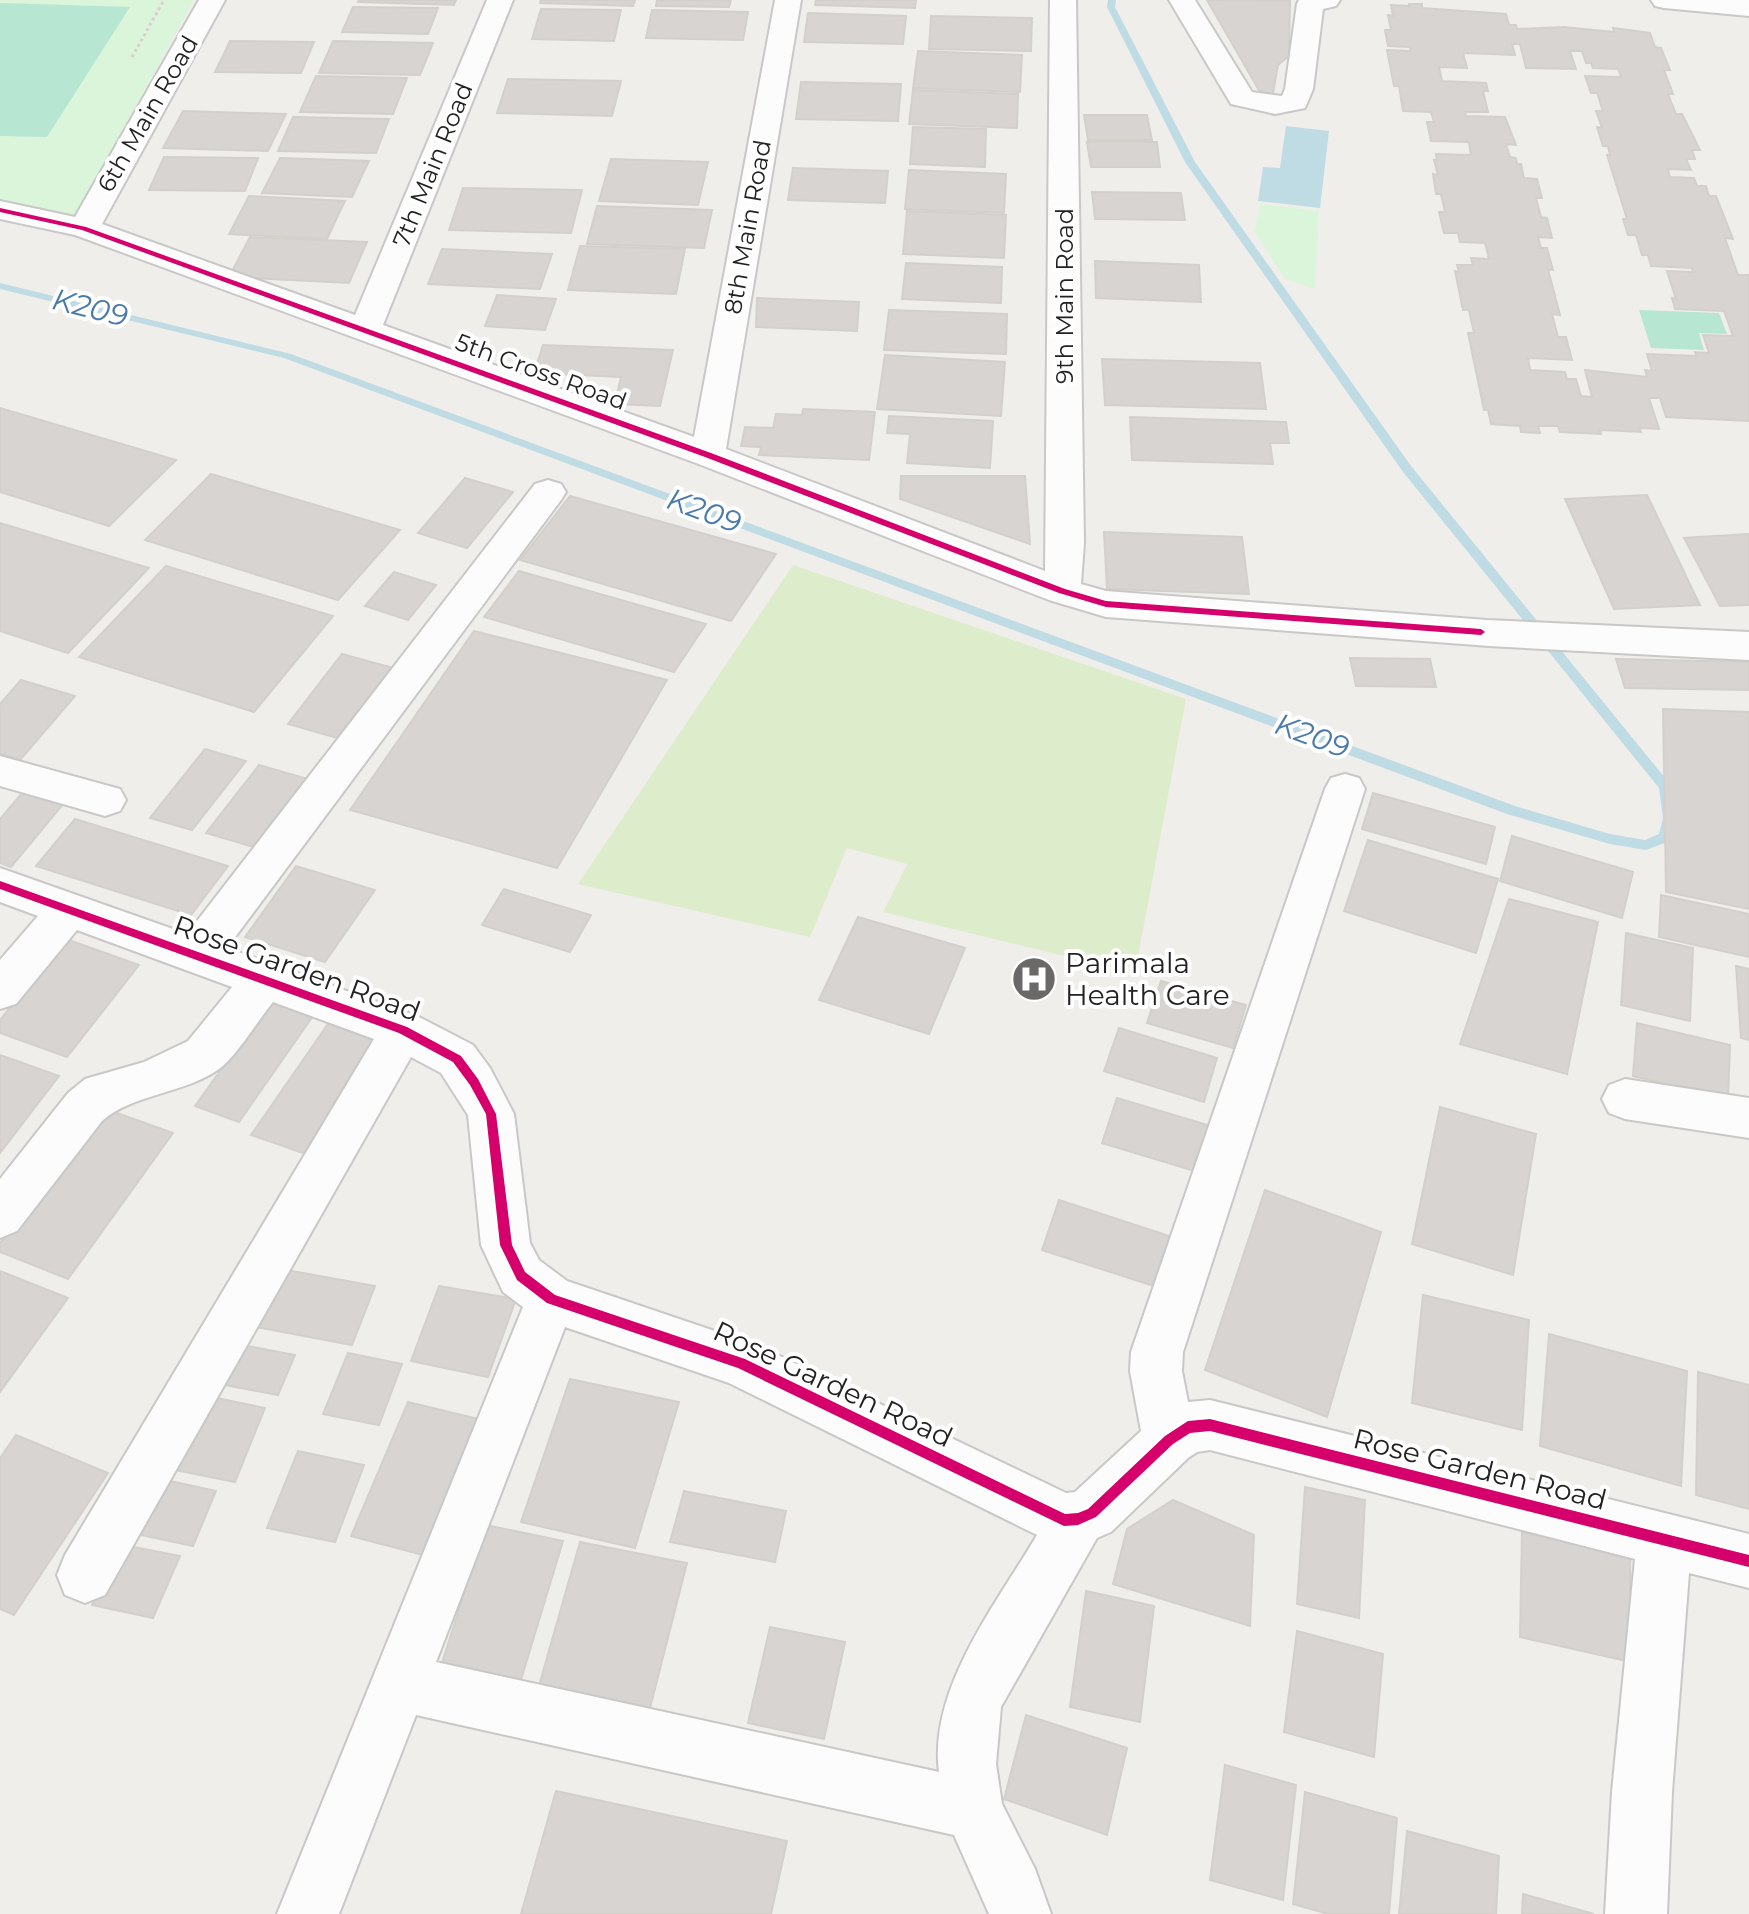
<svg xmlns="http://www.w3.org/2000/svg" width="1749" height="1914" viewBox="0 0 1749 1914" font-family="Montserrat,sans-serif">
	<rect width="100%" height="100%" fill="#f0eeeb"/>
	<polygon fill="#ddeccb" points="793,565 1186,699 1135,973 883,912 907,864 847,848 810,937 578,884"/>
	<g fill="#daf5da">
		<polygon points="0,0 194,0 75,216 0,200"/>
		<polygon points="1260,204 1319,211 1315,289 1285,279 1255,232"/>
	</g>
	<g fill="#b7e6d2">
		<polygon points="0,3 130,7 47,137 0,136"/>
		<polygon points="1639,310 1719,313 1727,334 1699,333 1704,350 1651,348"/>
	</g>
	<polygon fill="#bfdbe3" points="1286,126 1329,131 1320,208 1258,201 1263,167 1280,168"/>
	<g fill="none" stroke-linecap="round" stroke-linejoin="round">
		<polygon fill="#bfdbe3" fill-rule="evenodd" points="1108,0 1116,0 1115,7 1195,162 1411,466 1670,784 1677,818 1670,841 1646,850 1610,844 1507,814 284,358 0,289 0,283 291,354 1515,806 1610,834 1645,840 1659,834 1663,818 1659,788 1403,472 1185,162 1107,7"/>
	</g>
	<g fill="#d7d4d2" stroke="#d3d0cc" stroke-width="2" fill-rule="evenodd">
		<polygon points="359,0 456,0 454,5 358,2"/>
		<polygon points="541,0 635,0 633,6 540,3"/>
		<polygon points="657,0 731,0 729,7 656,6"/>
		<polygon points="816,0 916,0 915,8 815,5"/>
		<polygon points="1207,0 1290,1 1289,56 1278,65 1272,99 1264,99"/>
		<path d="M1409,4H1422V8L1506,14L1509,25H1516L1517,29L1564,27L1614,32L1613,28L1650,33L1655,47L1661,48L1670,70H1664L1673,94H1668L1676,114H1682L1700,150H1692L1695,159H1686L1691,170L1668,169L1670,177L1694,178L1697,186H1706L1709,196H1716L1733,239L1725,238L1738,275H1749V421L1666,417L1660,398H1649L1659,429L1639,428L1641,432L1600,430L1601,434L1560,432L1558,426H1538L1540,433L1521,432L1520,426L1491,424L1488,410H1484L1468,333H1474L1469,310H1463L1455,271L1459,272L1457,265H1473L1471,258L1489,259L1485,243L1460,242L1458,233H1444L1439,212H1445L1441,194H1436L1433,174L1438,175L1434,160H1437L1436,154L1471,155L1469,142L1431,141L1427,122H1434L1431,112L1403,111L1399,86H1394L1387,50L1411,51L1410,47L1388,46L1385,30H1391L1388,15L1393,16L1391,5L1409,6ZM1512,44H1520L1526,68L1576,69L1570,51H1582L1586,63H1591L1593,68L1618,69L1621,77L1585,76L1591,93H1597L1603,111H1596L1602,128L1597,127L1603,146H1608L1610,155H1607L1627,219H1623L1628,235H1636L1642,255H1648L1651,266L1692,268L1693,272L1667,271L1676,299L1672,298L1675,309L1724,311L1733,336L1703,335L1709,353L1695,352L1697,356L1647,354L1652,371L1645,370L1647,377L1585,370L1592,397L1581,396L1576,379H1567L1565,372L1530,370L1528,358L1572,360L1566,337H1558L1552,314L1560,315L1548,269L1553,270L1547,248H1541L1538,237L1552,238L1547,218L1541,217L1536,198H1542L1537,179L1524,178L1521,164H1517L1516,158L1510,157L1506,144L1516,145L1505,117L1466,116L1465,112H1488L1483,91H1488L1486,83L1442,81L1439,67L1467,68L1463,53L1515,55Z"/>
		<polygon points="353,7 438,8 428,34 342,32"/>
		<polygon points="541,9 621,10 614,41 532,39"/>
		<polygon points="652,10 748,12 743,40 646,38"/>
		<polygon points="808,13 906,16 903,44 804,42"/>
		<polygon points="931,16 1032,18 1031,51 929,49"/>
		<polygon points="230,41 314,42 301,73 215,72"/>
		<polygon points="333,41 433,43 420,75 319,73"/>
		<polygon points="918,51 1022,55 1020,92 913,88"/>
		<polygon points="316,76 407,78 393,114 300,112"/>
		<polygon points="508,79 621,81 612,116 497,113"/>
		<polygon points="801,82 901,84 898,121 796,119"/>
		<polygon points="913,90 1018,94 1017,128 909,124"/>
		<polygon points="183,111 286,114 268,151 163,148"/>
		<polygon points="1084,115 1147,115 1152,140 1088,140"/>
		<polygon points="293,117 389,119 376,153 278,151"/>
		<polygon points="913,127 986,129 985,167 910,164"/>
		<polygon points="1087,142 1157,142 1160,167 1091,167"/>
		<polygon points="164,157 258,158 245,191 149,190"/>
		<polygon points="280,158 369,161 352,197 262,193"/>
		<polygon points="611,159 708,162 698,205 599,201"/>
		<polygon points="793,168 888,171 885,203 788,200"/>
		<polygon points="909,170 1006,174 1004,213 905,209"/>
		<polygon points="463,188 582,190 571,233 449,230"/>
		<polygon points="1092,192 1181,193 1185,220 1095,219"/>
		<polygon points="249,196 345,201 327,239 229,234"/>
		<polygon points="597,206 712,210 704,248 587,244"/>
		<polygon points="907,211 1006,215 1004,258 903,254"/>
		<polygon points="250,237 367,242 349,283 229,277"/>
		<polygon points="580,246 685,249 676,294 568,290"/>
		<polygon points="442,249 552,254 540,289 428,284"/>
		<polygon points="1095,261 1199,265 1201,302 1096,298"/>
		<polygon points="906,263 1002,267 1001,303 902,299"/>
		<polygon points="497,295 556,299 545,330 485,326"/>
		<polygon points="757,298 859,302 857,331 756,327"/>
		<polygon points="889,310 1007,314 1006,354 884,350"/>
		<polygon points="543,345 673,350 660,406 615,404 621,377 534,373"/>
		<polygon points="885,355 1005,362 1001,416 877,409"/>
		<polygon points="1102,359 1260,363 1266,409 1105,405"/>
		<polygon points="0,408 176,460 109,526 0,492"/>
		<polygon points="803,409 875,412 869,460 759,455 761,447 741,446 745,427 773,428 776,414 802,415"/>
		<polygon points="889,416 993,421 990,468 907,463 910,434 887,433"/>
		<polygon points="1130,417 1286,422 1289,443 1270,443 1273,464 1132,460"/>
		<polygon points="211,474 400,530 338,600 145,540"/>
		<polygon points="901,476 1025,476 1030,544 900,499"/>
		<polygon points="465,478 513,492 467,548 418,533"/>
		<polygon points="1647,495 1700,605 1614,609 1565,499"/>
		<polygon points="570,496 776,554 731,621 520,560"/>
		<polygon points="0,523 149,568 68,653 0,631"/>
		<polygon points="1104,532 1242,537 1249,594 1107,589"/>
		<polygon points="1749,534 1749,605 1720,606 1684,538"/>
		<polygon points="166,566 333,616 254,712 79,657"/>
		<polygon points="519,571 706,624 674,672 484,617"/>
		<polygon points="394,572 436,585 408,620 365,606"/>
		<polygon points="474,631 667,680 557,868 350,810"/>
		<polygon points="342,654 401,670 348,741 288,724"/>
		<polygon points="1350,658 1430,659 1436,687 1356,686"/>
		<polygon points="1616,659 1749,662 1749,690 1625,688"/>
		<polygon points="21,680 75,696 20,760 0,754 0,704"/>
		<polygon points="1663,709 1749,712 1749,909 1666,892"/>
		<polygon points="205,749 246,761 192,830 150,818"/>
		<polygon points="259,765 308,779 257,848 206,833"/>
		<polygon points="29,785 69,797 11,867 0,863 0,819"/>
		<polygon points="1373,793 1495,827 1486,864 1362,829"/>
		<polygon points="75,819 228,866 191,915 36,866"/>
		<polygon points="1512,836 1633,872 1622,918 1500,881"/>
		<polygon points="1368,840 1498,879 1476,953 1344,911"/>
		<polygon points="296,866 375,890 325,962 245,937"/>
		<polygon points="504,889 591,915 570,952 482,925"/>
		<polygon points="1661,895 1749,914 1749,957 1659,937"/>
		<polygon points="1509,899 1598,922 1567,1074 1460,1044"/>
		<polygon points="858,917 965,948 929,1034 819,1000"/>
		<polygon points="1626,933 1693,948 1690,1021 1621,1005"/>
		<polygon points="66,939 139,965 67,1057 0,1033 0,1020"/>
		<polygon points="1736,966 1749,969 1749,1040 1741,1038"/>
		<polygon points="1161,981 1246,1005 1233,1048 1147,1023"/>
		<polygon points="270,1001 313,1016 239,1122 195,1106"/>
		<polygon points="330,1021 383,1038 306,1154 251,1135"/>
		<polygon points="1637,1023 1730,1045 1728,1099 1633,1076"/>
		<polygon points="1119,1028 1217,1058 1204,1102 1104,1071"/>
		<polygon points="0,1055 59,1076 0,1153"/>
		<polygon points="1117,1098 1224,1130 1211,1176 1102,1143"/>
		<polygon points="1440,1107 1536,1134 1513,1275 1412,1244"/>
		<polygon points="103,1108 173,1133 68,1279 0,1252 0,1243"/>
		<polygon points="1265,1190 1381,1232 1327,1417 1205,1370"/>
		<polygon points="1059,1200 1175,1238 1160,1288 1042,1250"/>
		<polygon points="281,1269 375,1286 352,1345 256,1327"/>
		<polygon points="0,1271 68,1298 0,1392"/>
		<polygon points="439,1286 516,1299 488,1377 411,1361"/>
		<polygon points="1423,1295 1529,1320 1522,1430 1412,1403"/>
		<polygon points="1549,1334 1687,1371 1681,1486 1540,1446"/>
		<polygon points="232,1343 295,1355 278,1395 214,1383"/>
		<polygon points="348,1353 402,1364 379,1425 323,1414"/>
		<polygon points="1698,1372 1749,1385 1749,1509 1696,1495"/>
		<polygon points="570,1379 679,1402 635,1548 521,1522"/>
		<polygon points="207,1396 265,1408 235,1482 175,1470"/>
		<polygon points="408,1402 495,1423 442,1560 351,1536"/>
		<polygon points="16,1435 108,1473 14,1615 0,1609 0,1458"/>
		<polygon points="298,1451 364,1465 335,1542 267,1528"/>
		<polygon points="152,1477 216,1491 193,1546 127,1532"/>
		<polygon points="1305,1487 1365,1500 1359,1618 1297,1604"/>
		<polygon points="684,1491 786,1511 775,1562 670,1542"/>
		<polygon points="1173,1500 1254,1535 1250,1626 1113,1584 1127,1529"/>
		<polygon points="486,1525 563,1541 520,1683 441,1666"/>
		<polygon points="1522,1532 1630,1556 1631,1662 1520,1637"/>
		<polygon points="580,1542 687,1563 649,1712 538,1689"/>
		<polygon points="119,1544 180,1556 153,1618 92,1605"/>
		<polygon points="1086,1591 1154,1606 1140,1722 1070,1707"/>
		<polygon points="770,1627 845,1642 824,1739 748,1723"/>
		<polygon points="1297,1631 1383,1654 1374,1757 1284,1732"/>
		<polygon points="1026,1715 1127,1748 1107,1835 1004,1799"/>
		<polygon points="1225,1765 1296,1785 1283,1900 1210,1880"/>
		<polygon points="556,1791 787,1841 771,1914 521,1914"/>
		<polygon points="1305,1792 1397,1818 1389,1914 1328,1914 1293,1904"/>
		<polygon points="1407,1831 1499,1856 1496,1914 1399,1914"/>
		<polygon points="1523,1894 1594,1914 1522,1914"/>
	</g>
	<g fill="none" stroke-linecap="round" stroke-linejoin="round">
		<g stroke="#c9c8c7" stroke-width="4">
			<g id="minor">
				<polygon points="199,0 225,0 102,224 355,315 487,0 513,0 383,325 694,437 775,0 801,0 726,449 1045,571 1050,0 1076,0 1084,543 1081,584 1106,591 1487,620 1749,632 1749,660 1489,646 1106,617 1049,600 696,463 75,235 0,219 0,201 75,217"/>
				<polygon points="1169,0 1195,0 1252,92 1282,96 1285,89 1297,4 1299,0 1340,0 1336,6 1323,9 1313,89 1305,108 1275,114 1231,104"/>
				<polygon points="1651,0 1749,0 1749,16 1664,8 1655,6"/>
				<path d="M548,480L561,484L566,492L561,500L227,948L419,1017L473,1045L490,1068L514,1114L530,1243L539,1260L567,1281L759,1346L1066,1493L1075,1492L1141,1431L1130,1371L1131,1352L1325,789L1331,778L1345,774L1359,778L1365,789L1183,1352L1182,1371L1188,1402L1210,1400L1749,1534V1588L1689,1573L1672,1792L1667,1914H1605L1612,1792L1635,1559L1210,1450L1197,1452L1188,1458L1111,1532L1097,1538L1001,1707L996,1764L1002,1804L1035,1869L1051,1914H989L954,1835L416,1715L339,1914H277L523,1307L503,1292L481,1245L468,1115L441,1073L411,1057L105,1595L85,1603L65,1595L57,1575L65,1555L374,1039L273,1002C259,1019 235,1058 219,1069C184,1094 132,1094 102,1121L17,1231L0,1238V1179L68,1093L85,1079L144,1062L188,1041L232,987L77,930L16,1004L0,1009V960L38,916L0,902V868L187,934L535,484ZM565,1327L729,1383L1037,1535C997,1603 928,1689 939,1772L436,1662Z"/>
				<polygon points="0,756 120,789 126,800 120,811 105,816 0,786"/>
				<polygon points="1625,1079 1749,1098 1749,1138 1625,1119 1609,1113 1602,1099 1609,1085"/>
			</g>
		</g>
		<polyline stroke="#dccecd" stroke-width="3" stroke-dasharray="3 3" stroke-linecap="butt" points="132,57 164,0"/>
		<use href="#minor" fill="#fdfcfc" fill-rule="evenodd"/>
		<g stroke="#fff" stroke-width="5">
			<g id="cycleway">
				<polygon points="0,208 86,227 711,453 1065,589 1106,601 1481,629 1485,632 1481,635 1106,607 1059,593 705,457 82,230 0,212"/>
				<polygon points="0,881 407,1027 461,1056 478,1079 496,1114 512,1245 525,1272 555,1295 745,1359 1065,1514 1078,1513 1088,1509 1165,1436 1188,1421 1210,1419 1749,1555 1749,1567 1210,1431 1190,1433 1173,1444 1096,1517 1078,1525 1064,1526 738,1368 547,1303 517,1280 500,1245 486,1114 470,1085 453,1062 399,1033 0,889"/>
			</g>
		</g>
		<use href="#cycleway" fill="#d6006c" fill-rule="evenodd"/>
	</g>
	<defs>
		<g id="hospital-disc" transform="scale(2.3)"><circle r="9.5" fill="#6a6968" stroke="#fff"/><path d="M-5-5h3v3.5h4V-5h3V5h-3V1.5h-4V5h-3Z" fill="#fff"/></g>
	</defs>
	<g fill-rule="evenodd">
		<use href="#hospital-disc" x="1034" y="979"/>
	</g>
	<g text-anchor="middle" stroke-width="8" stroke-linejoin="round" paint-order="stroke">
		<g font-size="24" fill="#222" stroke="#fff">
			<text transform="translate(148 114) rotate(-60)" y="8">6th Main Road</text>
			<text transform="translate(433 165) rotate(-68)" y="8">7th Main Road</text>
			<text transform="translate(748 227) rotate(-80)" y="8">8th Main Road</text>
			<text transform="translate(1065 296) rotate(-90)" y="8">9th Main Road</text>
			<text transform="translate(541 372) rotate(20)" y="8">5th Cross Road</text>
		</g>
		<g font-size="28" fill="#222" stroke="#fff" text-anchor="start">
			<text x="1065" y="973">Parimala<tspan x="1065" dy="32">Health Care</tspan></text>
		</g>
		<g font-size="28" fill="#222" stroke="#fff">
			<text transform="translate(297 968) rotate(20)" y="10">Rose Garden Road</text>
			<text transform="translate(833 1384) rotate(25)" y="10">Rose Garden Road</text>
			<text transform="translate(1480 1469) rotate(14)" y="10">Rose Garden Road</text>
		</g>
		<g font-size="30" font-style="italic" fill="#4a7aab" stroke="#fff">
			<text transform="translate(90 308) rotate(14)" y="10">K209</text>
			<text transform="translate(704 511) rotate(20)" y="10">K209</text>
			<text transform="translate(1312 736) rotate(20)" y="10">K209</text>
		</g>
	</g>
</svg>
